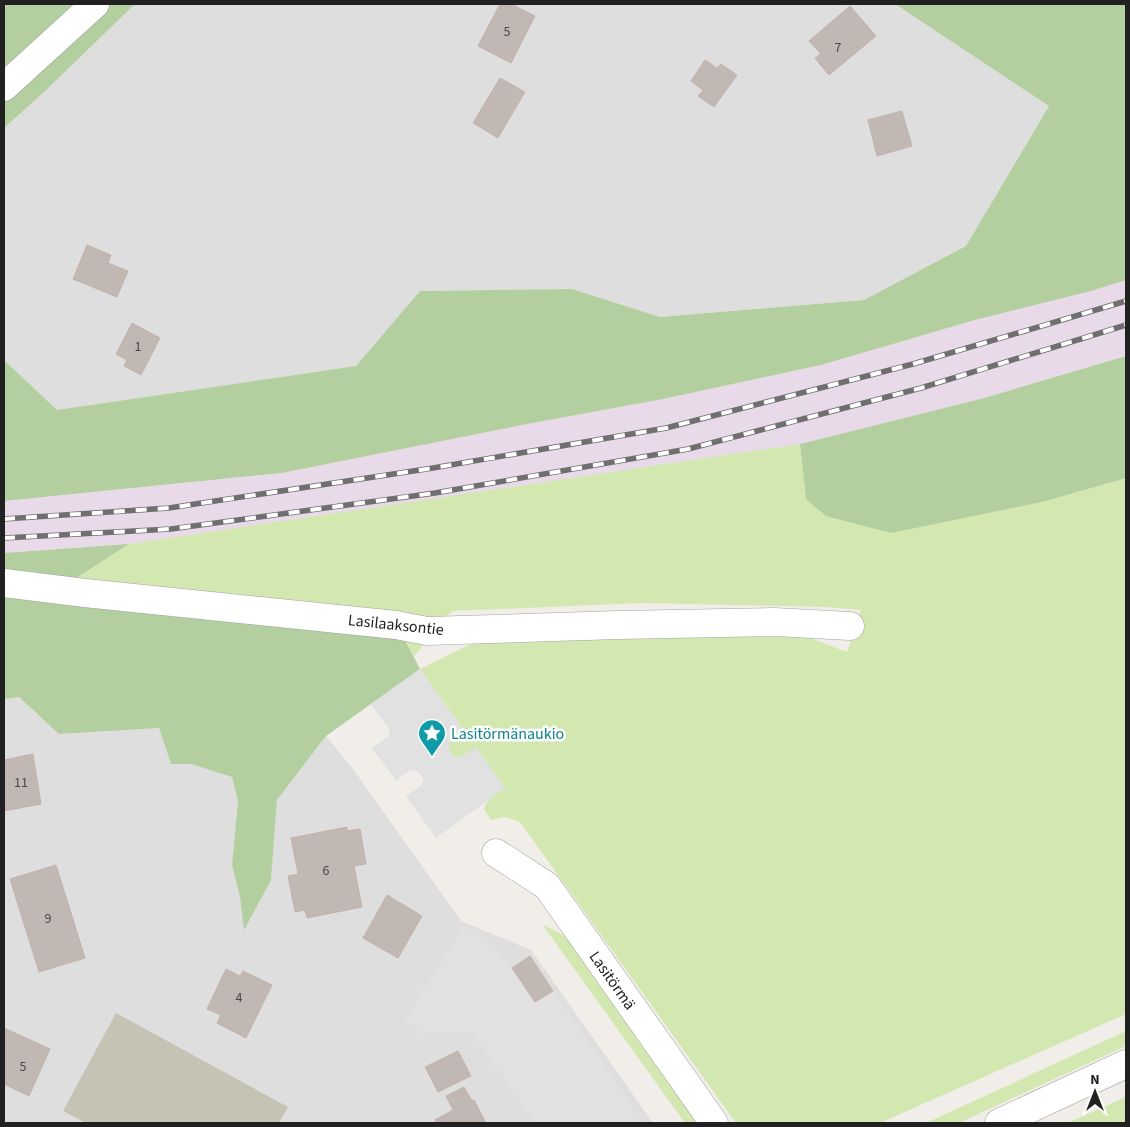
<svg xmlns="http://www.w3.org/2000/svg" width="1130" height="1127" viewBox="0 0 1130 1127" font-family="'Source Sans 3',sans-serif">
	<rect width="100%" height="100%" fill="#f1ede8"/>
	<g fill="#dfdede">
		<polygon points="135,4 895,4 1049,106 966,246 864,300 660,317 572,289 420,291 356,366 57,410 4,360 4,128 43,93"/>
		<polygon points="19,697 59,734 159,728 171,764 191,764 232,777 238,801 232,865 240,897 244,929 271,880 277,800 326,736 353,769 461,921 531,950 653,1123 4,1123 4,699"/>
	</g>
	<polygon fill="#e9dae9" points="1126,280 1126,356 984,398 800,444 524,494 129,544 4,553 4,501 282,473 522,425 663,399 821,365 975,320 1091,291"/>
	<polygon fill="#c5c3b3" points="116,1013 288,1107 279,1123 86,1123 63,1111"/>
	<g fill="#d3e8b1">
		<path d="M800,444L806,499L1046,501L1126,478V1014L880,1123H736L520,822L505,817L491,820L484,809L488,800L505,788L459,758C452,757 445,750 450,742C453,738 460,734 464,731L420,669L469,645L491,640L777,634L813,639L847,652L861,610L826,607L642,603L452,611L414,656L390,611L74,580L129,544Z"/>
		<polygon points="542,924 574,941 701,1123 685,1123"/>
		<polygon points="1126,1031 1126,1046 959,1123 926,1123"/>
		<polygon points="1126,1097 1126,1123 1067,1123"/>
	</g>
	<g fill="#b3ce9f">
		<polygon points="4,4 135,4 43,93 4,128"/>
		<polygon points="895,4 1126,4 1126,280 1091,291 975,320 821,365 663,399 522,425 282,473 4,501 4,360 57,410 356,366 420,291 572,289 660,317 864,300 966,246 1049,106"/>
		<polygon points="1126,356 1126,478 1046,501 891,533 826,516 806,499 800,444 984,398"/>
		<polygon points="129,544 75,579 390,611 420,669 326,736 277,800 271,880 244,930 240,897 232,865 238,801 232,777 191,764 171,764 159,728 59,734 19,697 4,699 4,553"/>
	</g>
	<g fill="#e1e1e1">
		<polygon points="420,669 464,731 450,742 449,748 450,754 454,757 459,758 476,747 505,788 436,838 406,796 422,785 424,780 421,775 416,770 409,771 396,781 372,748 389,736 389,729 371,704"/>
		<polygon points="464,926 487,938 512,968 535,1002 553,991 644,1123 535,1123 473,1033 424,1034 404,1021"/>
	</g>
	<g fill="#c1b8b4" stroke="#c2b2ab">
		<polygon points="500,4 511,4 535,16 511,63 478,46"/>
		<polygon points="850,6 876,36 829,75 815,58 821,54 809,41"/>
		<polygon points="705,60 717,68 721,64 737,75 714,107 698,96 703,90 691,81"/>
		<polygon points="500,78 525,92 498,138 473,123"/>
		<polygon points="902,111 912,146 877,156 868,120"/>
		<polygon points="87,245 111,255 108,263 128,271 117,297 73,279"/>
		<polygon points="132,323 160,338 141,375 124,366 127,360 116,354"/>
		<polygon points="33,754 41,804 4,811 4,760"/>
		<polygon points="347,827 347,831 360,829 366,864 354,866 362,907 307,918 305,910 295,912 288,876 298,874 291,838"/>
		<polygon points="56,865 85,958 39,972 10,879"/>
		<polygon points="387,895 422,916 398,958 363,938"/>
		<polygon points="530,956 553,991 535,1002 512,968"/>
		<polygon points="226,969 240,976 243,971 272,985 246,1038 217,1023 221,1015 207,1009"/>
		<polygon points="4,1028 50,1049 29,1096 4,1084"/>
		<polygon points="458,1051 471,1076 438,1092 425,1067"/>
		<polygon points="464,1087 472,1101 474,1100 486,1123 437,1123 435,1120 453,1110 446,1096"/>
	</g>
	<g fill="none" stroke-linecap="round" stroke-linejoin="round">
		<g stroke="#a2a2a2" stroke-width="29">
			<g id="minor">
				<polyline points="4,87 95,4"/>
				<polyline points="4,583 85,593 396,625 427,631 618,625 774,622 850,626"/>
				<polyline points="496,853 547,886 714,1123"/>
			</g>
		</g>
		<g stroke="#a2a2a2" stroke-width="29">
			<polyline id="tertiary" points="999,1123 1126,1064"/>
		</g>
		<use href="#minor" stroke="#fff" stroke-width="28"/>
		<use href="#tertiary" stroke="#fff" stroke-width="28"/>
		<g stroke="#6f6f6f" stroke-width="5.5">
			<g id="rail">
				<polyline points="4,519 169,508 433,468 666,428 913,364 1126,301"/>
				<polyline points="4,538 171,529 435,493 688,449 921,388 1126,325"/>
			</g>
		</g>
		<use href="#rail" stroke="#fff" stroke-width="4" stroke-dasharray="11" stroke-linecap="butt"/>
	</g>
	<defs>
		<g id="sight-pin" transform="scale(1.4375)"><path d="M0 17L-7.5 6A9.5 9.5 0 1 1 7.5 6Z" fill="#0f9aa8" stroke="#fff"/><path d="M0-6L1.8-2.2L6-1.7L2.9 1.2L3.7 5.4L0 3.3L-3.7 5.4L-2.9 1.2L-6-1.7L-1.8-2.2Z" fill="#fff"/></g>
	</defs>
	<g fill-rule="evenodd">
		<use href="#sight-pin" x="432" y="733"/>
	</g>
	<g text-anchor="middle" stroke-width="5" stroke-linejoin="round" paint-order="stroke">
		<g font-size="14" fill="#494746">
			<text x="507" y="36">5</text>
			<text x="838" y="52">7</text>
			<text x="138" y="351">1</text>
			<text x="21" y="787">11</text>
			<text x="326" y="875">6</text>
			<text x="48" y="923">9</text>
			<text x="239" y="1002">4</text>
			<text x="23" y="1071">5</text>
		</g>
		<g font-size="16" fill="#212121" stroke="#fff">
			<text transform="translate(396 624) rotate(6)" y="6">Lasilaaksontie</text>
			<text transform="translate(613 980) rotate(55)" y="6">Lasitörmä</text>
		</g>
		<g font-size="16" fill="#0d838f" stroke="#fff" text-anchor="start">
			<text x="451" y="739">Lasitörmänaukio</text>
		</g>
	</g>
	<rect width="1130" height="1127" fill="none" stroke="#212121" stroke-width="10"/>
	<g transform="translate(1095 1092)" stroke="#ffffff" stroke-width="4" paint-order="stroke">
	<path d="M0-4L9 19L0 12L-9 19Z" fill="#212121"/>
	<text y="-8" font-size="14" font-weight="bold" text-anchor="middle" fill="#212121">N</text>
	</g>
</svg>
